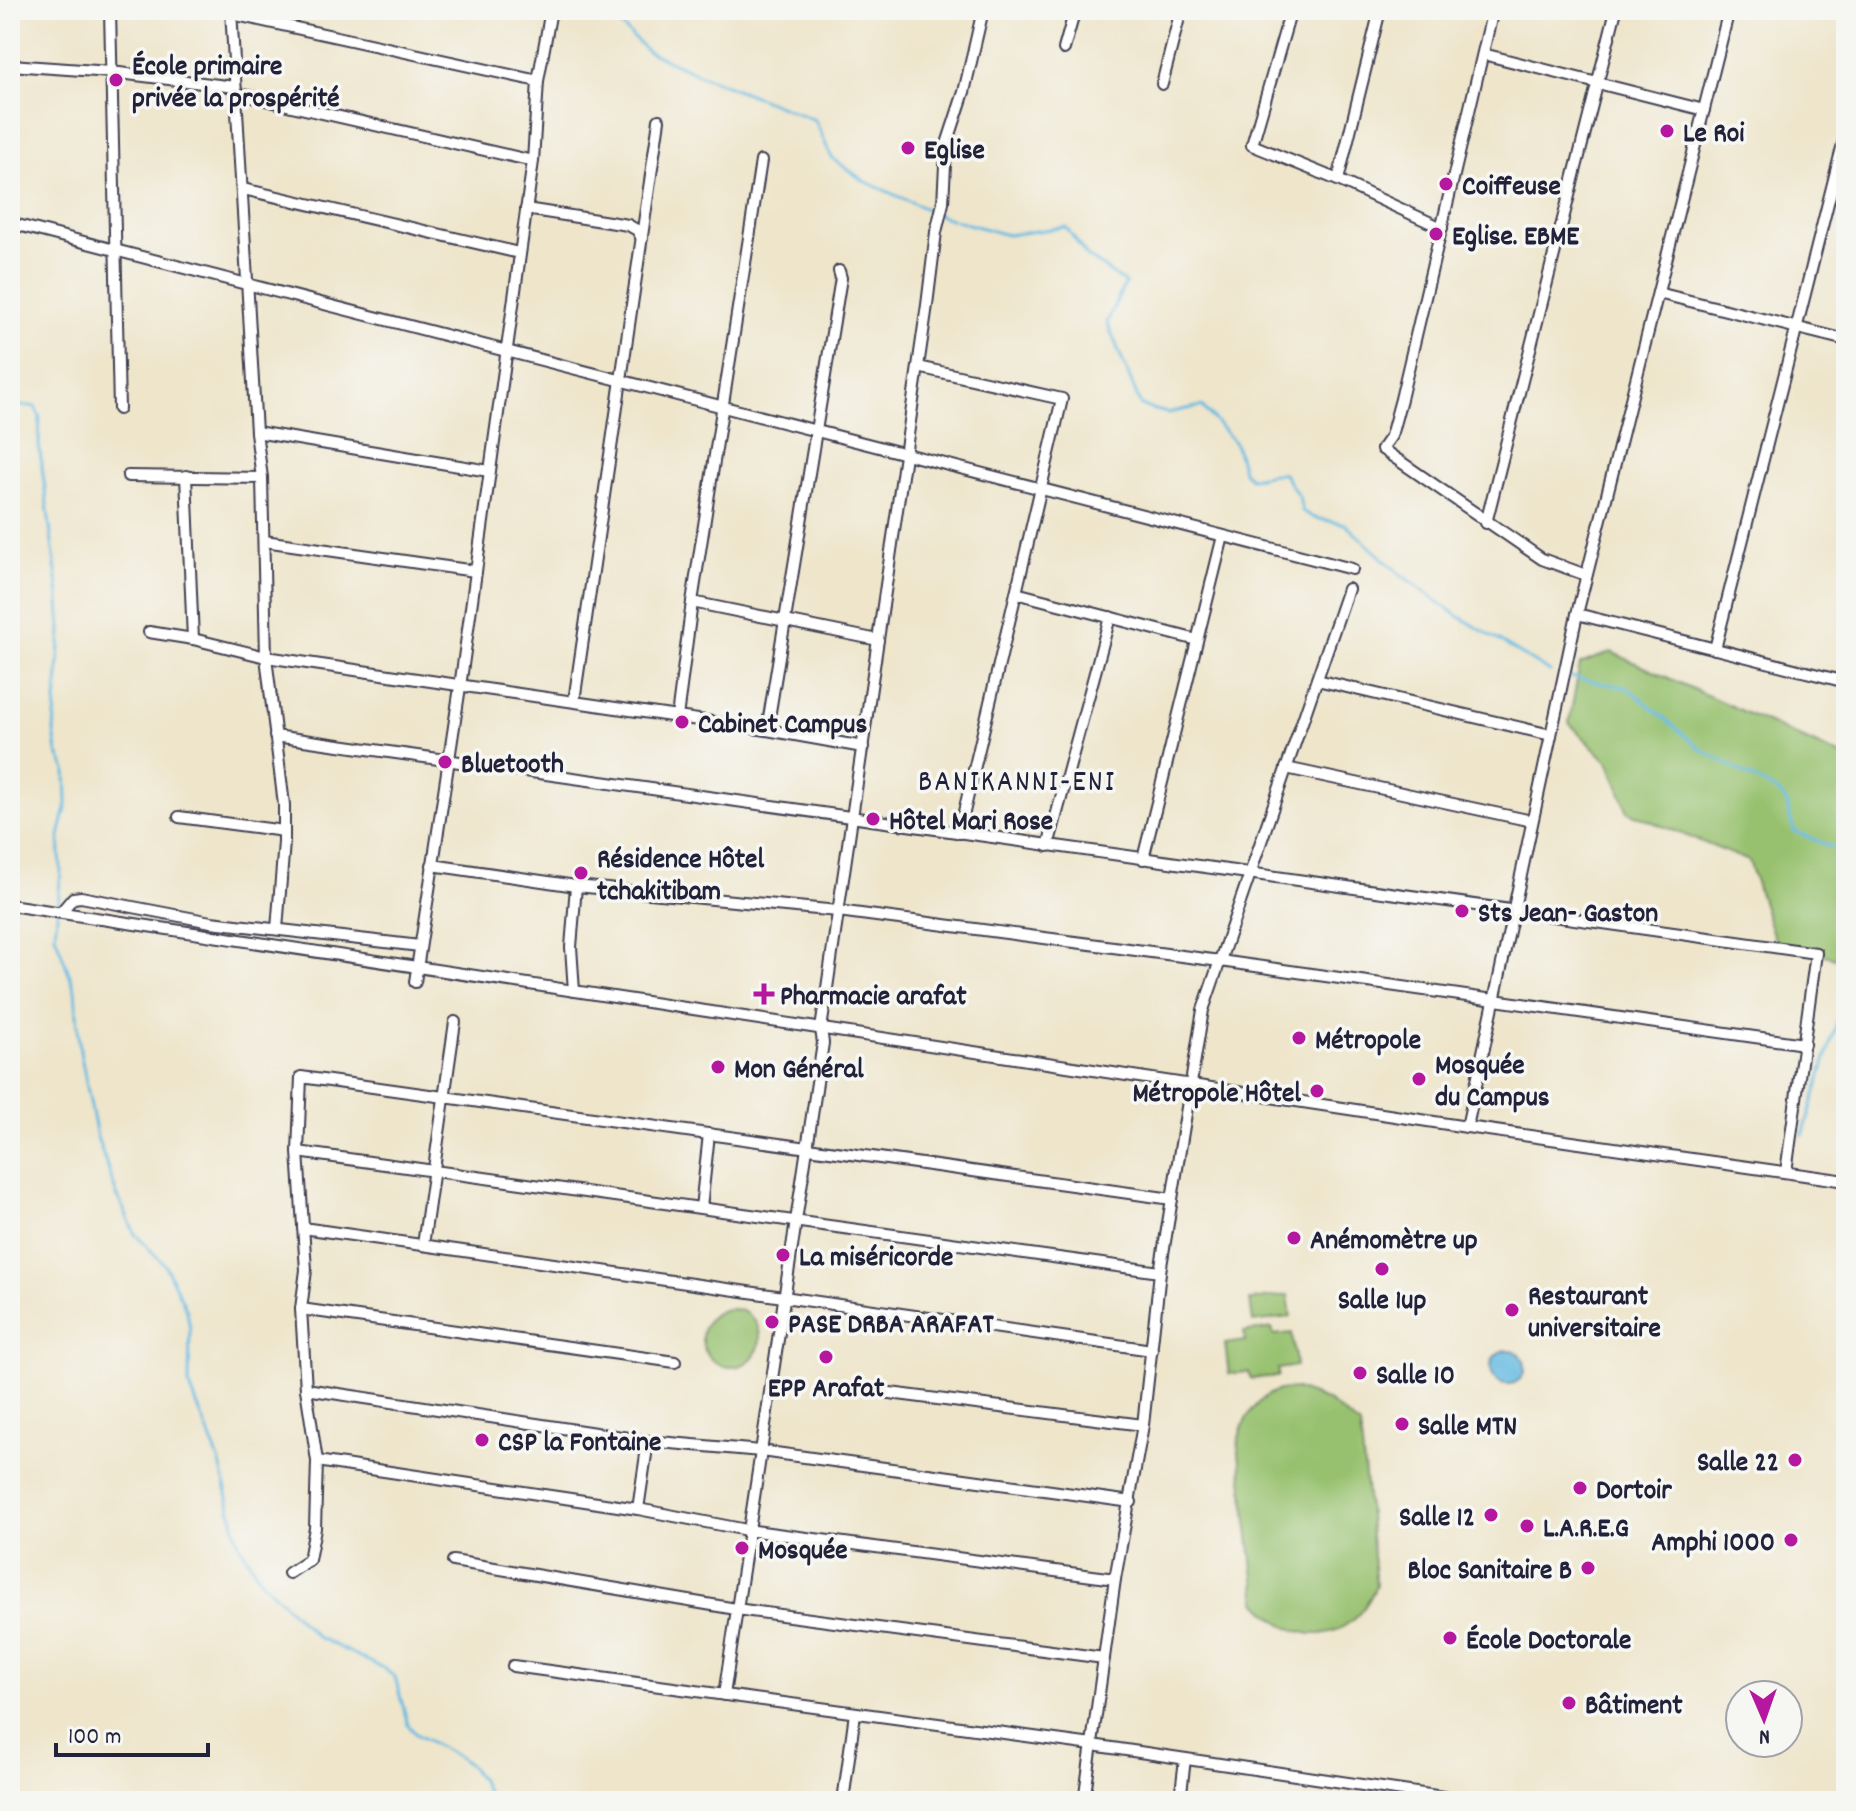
<svg xmlns="http://www.w3.org/2000/svg" width="1856" height="1811" viewBox="0 0 1856 1811" font-family="Dekko,sans-serif">
	<rect width="100%" height="100%" fill="#f6f6f2"/>
	<filter id="ink" filterUnits="userSpaceOnUse"><feTurbulence type="fractalNoise" baseFrequency=".0125" numOctaves="2"/><feDisplacementMap in="SourceGraphic" scale="16" xChannelSelector="R" yChannelSelector="G"/><feConvolveMatrix kernelMatrix="1 2 1 2 8 2 1 2 1" color-interpolation-filters="sRGB"/></filter>
	<filter id="wash" filterUnits="userSpaceOnUse"><feTurbulence type="fractalNoise" baseFrequency=".006" numOctaves="4" result="noise"/><feDisplacementMap in="SourceGraphic" scale="32" xChannelSelector="R" yChannelSelector="G"/><feGaussianBlur stdDeviation="1.8" result="paint"/><feColorMatrix in="noise" values="0 0 0 0 0 0 0 0 0 0 0 0 0 0 0 0 0 1.4 0 .05"/><feComposite in="paint" operator="in"/></filter>
	<g filter="url(#wash)">
		<rect width="100%" height="100%" fill="#eee5cb"/>
		<g fill="#97c16e" stroke="#5c7254" stroke-width="2">
			<polygon points="1611,652 1846,758 1846,961 1775,941 1749,861 1628,812 1609,763 1569,723 1580,664"/>
			<polygon points="1288,1295 1291,1317 1253,1322 1250,1300"/>
			<circle cx="731" cy="1338" r="29"/>
			<polygon points="1272,1328 1274,1335 1292,1333 1296,1366 1278,1369 1278,1376 1251,1379 1249,1372 1229,1374 1225,1344 1245,1341 1244,1332"/>
			<path d="M1296,1389L1326,1400L1360,1426L1376,1586C1350,1646 1298,1648 1257,1602L1238,1445C1240,1424 1255,1399 1276,1391C1281,1389 1290,1389 1296,1389Z"/>
		</g>
		<circle fill="#64bae1" stroke="#436e8e" stroke-width="2" cx="1508" cy="1367" r="17"/>
		<g fill="none" stroke-linecap="round" stroke-linejoin="round">
			<g stroke="#64bae1" stroke-width="3">
				<path d="M606,10L647,51L698,74L815,120L832,158L864,181L944,217L1007,235L1066,227L1086,255L1125,283L1107,322L1141,406L1167,413L1202,406L1235,443L1243,471L1250,478C1263,477 1271,472 1284,474L1299,497L1302,511L1314,518L1345,524L1400,574L1455,614L1550,672"/>
				<path d="M10,404C19,408 26,404 35,407L40,417L39,444L58,587L61,631L54,731L57,752L66,770L67,804L59,836L61,871L55,935L75,990L80,1051L97,1137L117,1195L135,1234L165,1265L187,1311L190,1329L189,1384L220,1463L238,1542L262,1582L317,1637L383,1668L395,1677L408,1725L416,1734L460,1758L470,1766L481,1780L490,1801"/>
				<polyline points="1570,677 1624,687 1632,691 1702,750 1778,792 1785,799 1794,831 1846,853"/>
				<polyline points="1803,1135 1845,995 1842,972 1846,945"/>
			</g>
		</g>
	</g>
	<g filter="url(#ink)">
		<g fill="none" stroke-linecap="round" stroke-linejoin="round">
			<g stroke="#413f51" stroke-width="14">
				<g id="minor">
					<polyline points="110,10 119,409"/>
					<polyline points="231,10 256,432 262,478 266,657 284,805 284,842 277,929"/>
					<polyline points="1291,10 1252,145 1338,180 1442,228"/>
					<polyline points="1493,10 1401,399 1391,436 1382,449 1542,559 1586,575"/>
					<polyline points="232,14 538,81"/>
					<polyline points="1064,49 1075,10"/>
					<polyline points="1483,54 1704,110"/>
					<polyline points="10,65 111,72 235,87"/>
					<polyline points="1162,84 1181,10"/>
					<polyline points="235,93 533,161"/>
					<polyline points="1338,180 1380,10"/>
					<polyline points="243,189 519,253"/>
					<polyline points="526,209 628,225 637,230 642,238"/>
					<polyline points="10,223 1352,569"/>
					<polyline points="1658,293 1846,340"/>
					<polyline points="918,367 1062,399 959,833"/>
					<polyline points="256,432 489,471"/>
					<polyline points="128,476 262,478"/>
					<polyline points="186,476 193,639"/>
					<polyline points="1486,523 1616,10"/>
					<polyline points="264,541 475,571"/>
					<polyline points="1016,593 1197,640"/>
					<polyline points="692,602 878,640"/>
					<polyline points="1577,614 1846,682"/>
					<polyline points="149,632 193,639 266,657 767,730 863,747"/>
					<polyline points="1715,649 1846,132"/>
					<polyline points="1317,680 1551,735"/>
					<polyline points="574,701 659,120"/>
					<polyline points="677,717 692,602 761,161"/>
					<polyline points="767,730 841,278 839,271"/>
					<polyline points="275,736 1816,953 1786,1172"/>
					<polyline points="1286,768 1532,821"/>
					<polyline points="179,817 284,831"/>
					<polyline points="1048,846 1110,617"/>
					<polyline points="1143,859 1223,536"/>
					<polyline points="432,865 576,886 838,911 1220,961 1804,1044"/>
					<polyline points="10,905 1467,1127 1846,1181"/>
					<polyline points="61,912 73,898 81,897 211,922 420,946"/>
					<polyline points="415,982 460,687 533,161 538,81 551,10"/>
					<polyline points="574,991 571,947 576,886"/>
					<polyline points="1467,1127 1577,614 1729,10"/>
					<polyline points="298,1152 1160,1272"/>
					<polyline points="701,1208 709,1134"/>
					<polyline points="303,1228 1152,1350"/>
					<polyline points="423,1245 455,1022"/>
					<polyline points="301,1309 675,1362"/>
					<polyline points="306,1389 648,1441 761,1451 1131,1502"/>
					<polyline points="874,1391 1143,1425"/>
					<polyline points="317,1461 638,1509 747,1530 1115,1579"/>
					<polyline points="638,1509 648,1441"/>
					<polyline points="453,1561 736,1609 1104,1658"/>
					<polyline points="289,1573 309,1560 315,1528 317,1461 306,1389 301,1309 306,1270 298,1152 301,1077 1172,1199"/>
					<polyline points="513,1666 1092,1745 1470,1801"/>
					<polyline points="724,1695 823,1043 821,1029 927,305 936,232 943,203 946,147 964,92 983,10"/>
					<polyline points="10,1799 28,1801"/>
					<polyline points="843,1801 855,1713"/>
					<polyline points="1084,1801 1115,1579 1143,1425 1160,1272 1203,1010 1348,589"/>
					<polyline points="1180,1801 1185,1759"/>
				</g>
			</g>
			<use href="#minor" stroke="#fff" stroke-width="10"/>
		</g>
	</g>
	<g fill="#b5179e" stroke="#f6f6f2" stroke-width="3">
		<circle cx="116" cy="80" r="8"/>
		<circle cx="1667" cy="131" r="8"/>
		<circle cx="908" cy="148" r="8"/>
		<circle cx="1446" cy="184" r="8"/>
		<circle cx="1436" cy="234" r="8"/>
		<circle cx="682" cy="722" r="8"/>
		<circle cx="445" cy="762" r="8"/>
		<circle cx="873" cy="819" r="8"/>
		<circle cx="581" cy="873" r="8"/>
		<circle cx="1462" cy="911" r="8"/>
		<path d="M760 982h8v8h8v8h-8v8h-8v-8h-8v-8h8z"/>
		<circle cx="1299" cy="1038" r="8"/>
		<circle cx="718" cy="1067" r="8"/>
		<circle cx="1419" cy="1079" r="8"/>
		<circle cx="1317" cy="1091" r="8"/>
		<circle cx="1294" cy="1238" r="8"/>
		<circle cx="783" cy="1255" r="8"/>
		<circle cx="1382" cy="1269" r="8"/>
		<circle cx="1512" cy="1310" r="8"/>
		<circle cx="772" cy="1322" r="8"/>
		<circle cx="826" cy="1357" r="8"/>
		<circle cx="1360" cy="1373" r="8"/>
		<circle cx="1402" cy="1424" r="8"/>
		<circle cx="482" cy="1440" r="8"/>
		<circle cx="1795" cy="1460" r="8"/>
		<circle cx="1580" cy="1488" r="8"/>
		<circle cx="1491" cy="1515" r="8"/>
		<circle cx="1527" cy="1526" r="8"/>
		<circle cx="1791" cy="1540" r="8"/>
		<circle cx="742" cy="1548" r="8"/>
		<circle cx="1588" cy="1568" r="8"/>
		<circle cx="1450" cy="1638" r="8"/>
		<circle cx="1569" cy="1703" r="8"/>
	</g>
	<g text-anchor="middle" stroke-width="7" stroke-linejoin="round" paint-order="stroke">
		<g font-size="28" font-weight="bold" fill="#22223b" stroke="#f6f6f2" text-anchor="start">
			<text x="132" y="74">École primaire<tspan x="132" dy="32">privée la prospérité</tspan></text>
			<text x="1683" y="141">Le Roi</text>
			<text x="924" y="158">Eglise</text>
			<text x="1462" y="194">Coiffeuse</text>
			<text x="1452" y="244">Eglise. EBME</text>
			<text x="698" y="732">Cabinet Campus</text>
			<text x="461" y="772">Bluetooth</text>
			<text x="889" y="829">Hôtel Mari Rose</text>
			<text x="597" y="867">Résidence Hôtel<tspan x="597" dy="32">tchakitibam</tspan></text>
			<text x="1478" y="921">Sts Jean- Gaston</text>
			<text x="780" y="1004">Pharmacie arafat</text>
			<text x="1315" y="1048">Métropole</text>
			<text x="1435" y="1073">Mosquée<tspan x="1435" dy="32">du Campus</tspan></text>
			<text x="734" y="1077">Mon Général</text>
			<text x="1301" y="1101" text-anchor="end">Métropole Hôtel</text>
			<text x="1310" y="1248">Anémomètre up</text>
			<text x="799" y="1265">La miséricorde</text>
			<text x="1528" y="1304">Restaurant<tspan x="1528" dy="32">universitaire</tspan></text>
			<text x="1382" y="1308" text-anchor="middle">Salle 1up</text>
			<text x="788" y="1332">PASE DRBA ARAFAT</text>
			<text x="1376" y="1383">Salle 10</text>
			<text x="826" y="1396" text-anchor="middle">EPP Arafat</text>
			<text x="1418" y="1434">Salle MTN</text>
			<text x="498" y="1450">CSP la Fontaine</text>
			<text x="1779" y="1470" text-anchor="end">Salle 22</text>
			<text x="1596" y="1498">Dortoir</text>
			<text x="1475" y="1525" text-anchor="end">Salle 12</text>
			<text x="1543" y="1536">L.A.R.E.G</text>
			<text x="1775" y="1550" text-anchor="end">Amphi 1000</text>
			<text x="758" y="1558">Mosquée</text>
			<text x="1572" y="1578" text-anchor="end">Bloc Sanitaire B</text>
			<text x="1466" y="1648">École Doctorale</text>
			<text x="1585" y="1713">Bâtiment</text>
		</g>
		<g font-size="30" letter-spacing="2" fill="#22223b" stroke="#f6f6f2">
			<text x="1017" y="790">BANIKANNI-ENI</text>
		</g>
	</g>
	<rect width="1856" height="1811" fill="none" stroke="#f6f6f2" stroke-width="40"/>
	<g transform="translate(1764 1719) rotate(178)"><circle r="38" fill="#f6f6f2" stroke="#a1a1a9" stroke-width="2"/>
	<path d="M0-6L14 30L0 20L-14 30Z" fill="#b5179e"/>
	<text y="-12" font-size="22" font-weight="bold" text-anchor="middle" fill="#22223b">N</text>
	</g>
	<path d="M56 1743v12h152v-12" fill="none" stroke="#22223b" stroke-width="4"/>
	<text x="68" y="1743" font-size="24" fill="#22223b" stroke="#f6f6f2" stroke-width="6" paint-order="stroke">100 m</text>
</svg>
